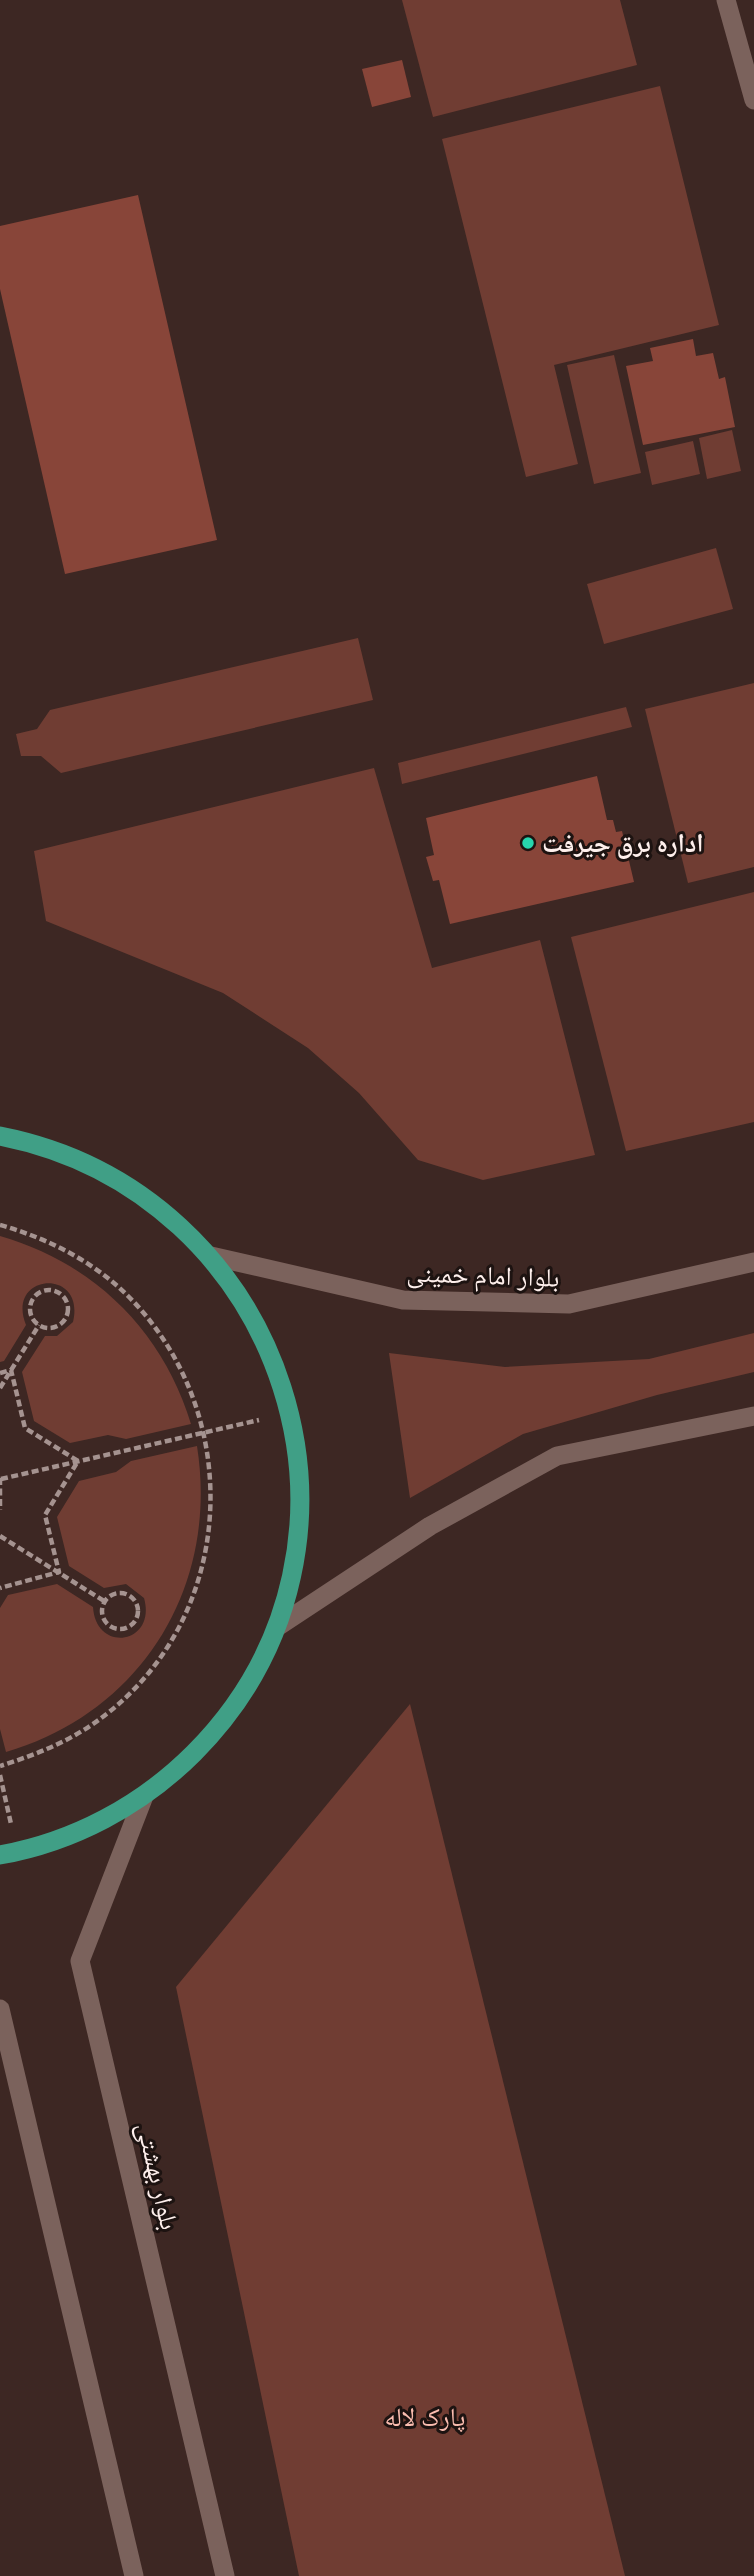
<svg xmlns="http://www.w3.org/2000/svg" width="754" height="2576" viewBox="0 0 754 2576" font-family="'Titillium Web','Noto Naskh Arabic',sans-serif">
	<rect width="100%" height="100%" fill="#3d2723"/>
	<g fill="#703d33">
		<polygon points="402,0 620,0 637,65 433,117"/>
		<polygon points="660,86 719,325 554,365 578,464 526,477 442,139"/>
		<polygon points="614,355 641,473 594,484 567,365"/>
		<polygon points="732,430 741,471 707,479 699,438"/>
		<polygon points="693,441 700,474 652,485 645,452"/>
		<polygon points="716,548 733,609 604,644 587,584"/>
		<polygon points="358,638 373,700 61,773 41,756 21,756 16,734 37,729 50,710"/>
		<polygon points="754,683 754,867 688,883 645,709"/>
		<polygon points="626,707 632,727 402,784 398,763"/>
		<polygon points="374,768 432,968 540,940 595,1155 483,1180 418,1160 359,1093 308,1048 223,993 46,921 34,851"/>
		<polygon points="754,892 754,1122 626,1151 571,937"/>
		<path d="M0,1236C94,1263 163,1331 191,1424L126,1439L108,1435L70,1443L34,1421L22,1372L45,1336H57L73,1322C86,1267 5,1273 26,1325L4,1361L0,1362Z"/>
		<polygon points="754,1333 754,1372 657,1395 523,1434 410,1498 389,1353 505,1367 649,1359"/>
		<path d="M197,1446C219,1585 143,1712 6,1752L0,1729V1608L8,1595L57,1584L93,1607C96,1654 157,1644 144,1598L126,1584L104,1588L69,1566L57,1517L79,1481L116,1472L131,1461Z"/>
		<polygon points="410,1704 625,2576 299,2576 176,1987"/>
	</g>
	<g fill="#884539">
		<polygon points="402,60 411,97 372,107 362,69"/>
		<polygon points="138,195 217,540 65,574 0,289 0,226"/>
		<polygon points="693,339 696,356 713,353 719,379 725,377 735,427 643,445 626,366 653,361 650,348"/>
		<polygon points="597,776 607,820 613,820 616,832 622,831 634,882 450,924 439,880 433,881 426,857 434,855 426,818"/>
	</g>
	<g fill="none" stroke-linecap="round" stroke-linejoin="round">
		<g stroke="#a59390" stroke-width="4.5" stroke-dasharray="7 3.5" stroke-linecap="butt">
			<path d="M0,1225C47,1238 93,1261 128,1296C245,1413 238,1614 104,1716C73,1740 38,1754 0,1766"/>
			<circle cx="49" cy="1309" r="19"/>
			<polyline points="0,1373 11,1370 25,1428 78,1461 45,1515 59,1572 0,1588"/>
			<polyline points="0,1388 39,1325"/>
			<polyline points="0,1478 0,1510"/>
			<polyline points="1,1479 259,1420"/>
			<polyline points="0,1536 104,1601"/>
			<circle cx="120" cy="1611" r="18"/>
			<polyline points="0,1775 11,1824"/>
		</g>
		<polyline stroke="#7b625c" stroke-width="19" points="726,0 754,100"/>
		<g stroke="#7b625c" stroke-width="19">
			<polyline points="211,1256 403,1300 569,1304 754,1262"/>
			<polyline points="277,1627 430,1526 557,1456 754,1416"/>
			<polyline points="144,1796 80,1961 225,2576"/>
			<polyline points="0,2009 134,2576"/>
		</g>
		<path stroke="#409f86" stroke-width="19" d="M0,1136C285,1192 402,1544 194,1753C141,1806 73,1842 0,1855"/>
	</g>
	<circle fill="#27d5ad" stroke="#1d1311" stroke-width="2.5" cx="528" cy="843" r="7"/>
	<g text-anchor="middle" stroke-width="6" stroke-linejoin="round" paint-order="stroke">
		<g font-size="26" font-weight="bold" fill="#feefec" stroke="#1d1311" text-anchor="start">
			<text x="542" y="852">اداره برق جیرفت</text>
		</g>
		<g font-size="26" fill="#feefec" stroke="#1d1311">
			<text transform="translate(483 1275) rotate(2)" y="9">بلوار امام خمینی</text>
			<text transform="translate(158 2176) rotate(77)" y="9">بلوار بهشتی</text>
		</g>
		<g font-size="26" fill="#fbbdb0" stroke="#1d1311">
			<text x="425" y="2426">پارک لاله</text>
		</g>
	</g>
</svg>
